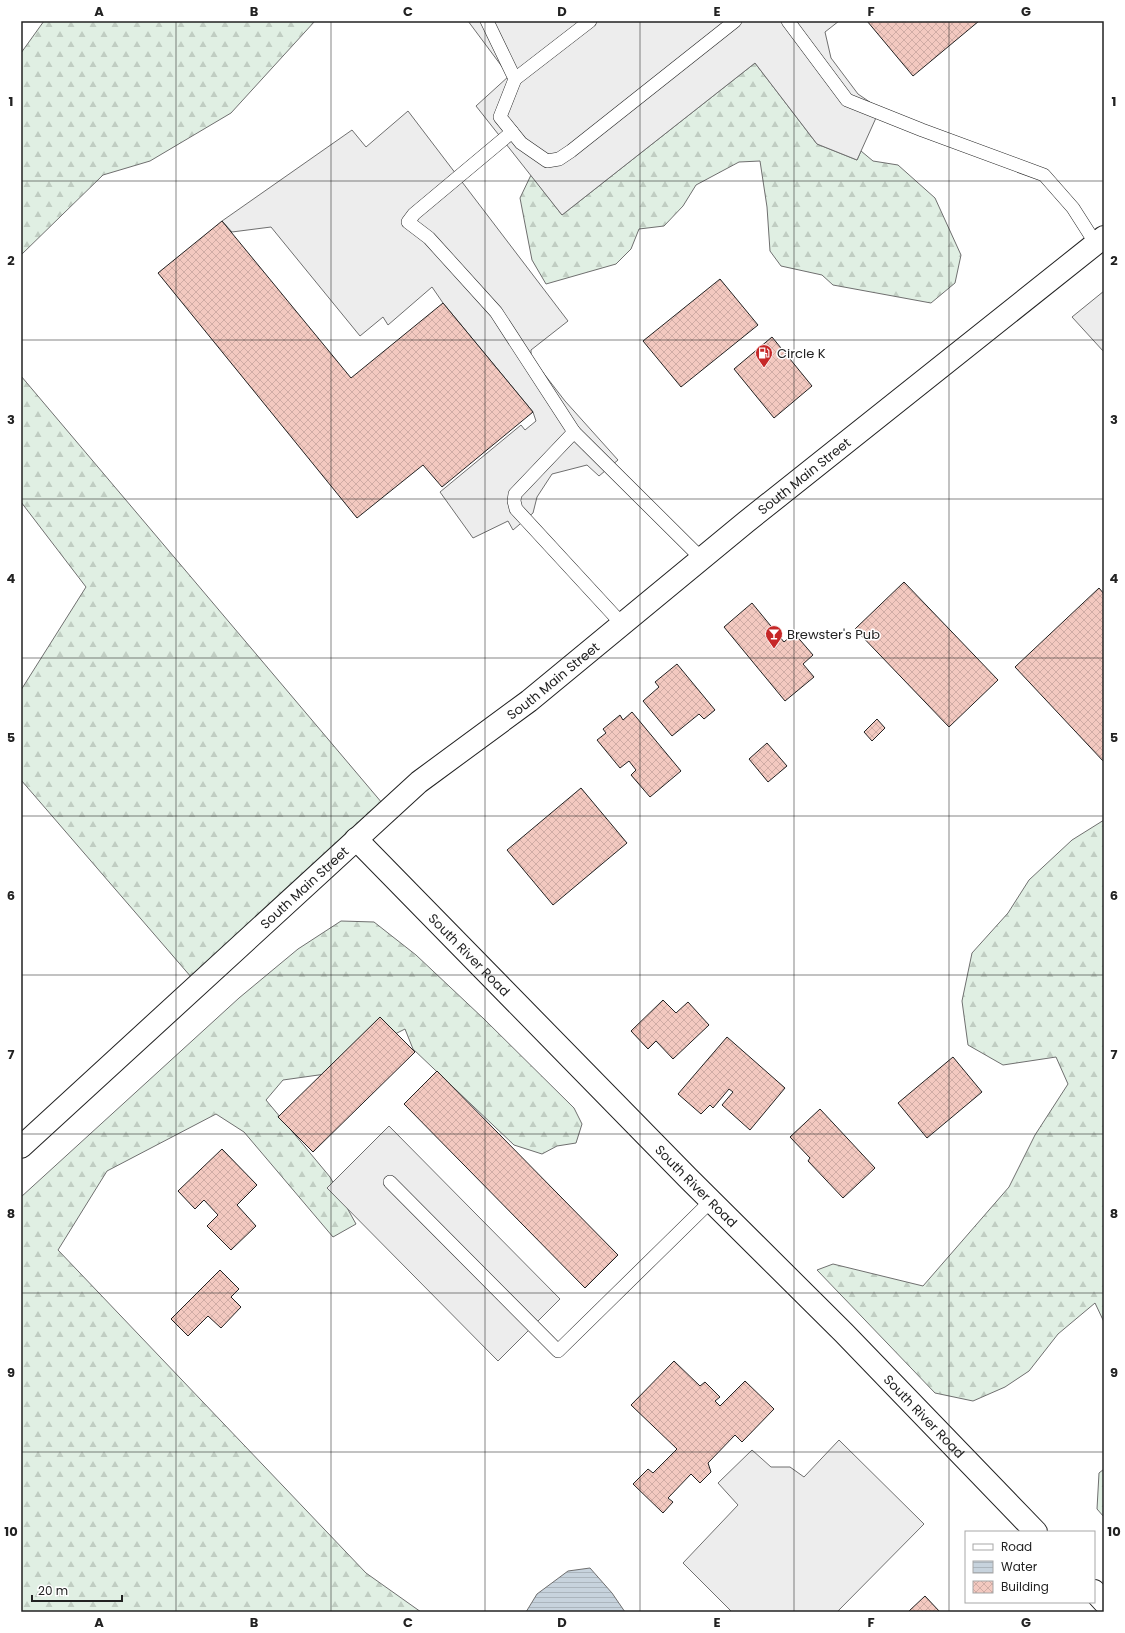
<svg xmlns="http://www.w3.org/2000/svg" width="1125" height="1633" viewBox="0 0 1125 1633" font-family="Poppins,sans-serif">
	<defs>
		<pattern id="forest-firs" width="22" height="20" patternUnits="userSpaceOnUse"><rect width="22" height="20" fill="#e0efe3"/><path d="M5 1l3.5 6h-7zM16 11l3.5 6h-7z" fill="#c0cdc2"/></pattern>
		<pattern id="water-rules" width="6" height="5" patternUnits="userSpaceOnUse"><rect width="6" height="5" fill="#c7d3dd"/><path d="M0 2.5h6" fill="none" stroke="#abb5bd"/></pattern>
		<pattern id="building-cross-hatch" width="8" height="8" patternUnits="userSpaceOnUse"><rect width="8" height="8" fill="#f3c9c0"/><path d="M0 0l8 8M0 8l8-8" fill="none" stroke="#d0aca5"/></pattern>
	</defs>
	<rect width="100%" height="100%" fill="#fff"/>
	<g fill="url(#forest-firs)" stroke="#6f6f6f">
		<polygon points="44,21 315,21 231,113 150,161 103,175 21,255 21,53"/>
		<polygon points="755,63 817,144 857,160 861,151 873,161 898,165 935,198 961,255 955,283 931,303 833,285 822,275 781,266 770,251 767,207 760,161 739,162 696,185 683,206 664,226 639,229 631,249 616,264 546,284 532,260 520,198 531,175 562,215"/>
		<polygon points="21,376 388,810 198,985 21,780 21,690 86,587 21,502"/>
		<polygon points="1104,820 1104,1322 1095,1303 1058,1334 1029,1371 1005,1387 973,1401 935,1393 817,1270 833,1264 923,1286 1009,1187 1035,1135 1068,1084 1056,1057 1003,1065 968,1045 962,1001 972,953 1008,913 1029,880 1072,840"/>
		<polygon points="341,921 374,922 416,955 484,1019 574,1108 582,1124 576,1143 557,1146 542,1154 514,1145 413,1049 405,1029 381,1041 354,1070 283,1080 266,1100 330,1177 356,1224 333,1237 244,1132 216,1114 107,1171 58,1250 366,1573 421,1612 21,1612 21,1197 239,998 298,949"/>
		<polygon points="1104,1469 1104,1517 1097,1509 1099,1473"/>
	</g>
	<g fill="#ededed" stroke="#6f6f6f">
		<polygon points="468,21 839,21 825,32 831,58 858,94 880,109 857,160 817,144 755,63 562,215 476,106 509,76"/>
		<polygon points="408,111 568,321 531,350 531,357 565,401 618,460 599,476 587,465 552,474 537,497 533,513 513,530 508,521 473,538 440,492 521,425 525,430 536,421 533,412 443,303 432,287 388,325 383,317 360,336 271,227 232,232 222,221 352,130 366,147"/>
		<polygon points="1104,291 1104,352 1072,317"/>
		<polygon points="389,1126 560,1299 498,1361 327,1188"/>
		<polygon points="839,1440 924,1524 837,1612 732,1612 683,1563 738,1505 718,1483 752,1450 771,1467 790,1467 804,1477"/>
	</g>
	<polygon fill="url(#water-rules)" stroke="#6f6f6f" points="590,1568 612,1593 625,1612 526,1612 537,1594 568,1571"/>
	<g fill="url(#building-cross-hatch)" stroke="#222">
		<polygon points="867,21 979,21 913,76"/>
		<polygon points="222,221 351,378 443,303 533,412 442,487 423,465 357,518 158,273"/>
		<polygon points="720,279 758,325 681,387 643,341"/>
		<polygon points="772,337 812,386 774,418 734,369"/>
		<polygon points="904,582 998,680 949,727 855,629"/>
		<polygon points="1099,588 1104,594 1104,762 1015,667"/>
		<polygon points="752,603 784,642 794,633 813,655 803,664 814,677 785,701 724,627"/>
		<polygon points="677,664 715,710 704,719 699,714 672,736 643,701 659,687 655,682"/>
		<polygon points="632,712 681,771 650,797 631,775 636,770 629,761 620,768 597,740 606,733 603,729 620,715 623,720"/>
		<polygon points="877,719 885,728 872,741 864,732"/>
		<polygon points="767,743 787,766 768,782 749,759"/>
		<polygon points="581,788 627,843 553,905 507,850"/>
		<polygon points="663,1000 676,1013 688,1002 709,1025 673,1059 656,1041 648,1049 631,1031"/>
		<polygon points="380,1017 415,1052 313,1152 278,1117"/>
		<polygon points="727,1037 785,1088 750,1130 722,1105 733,1092 729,1089 713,1108 710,1105 701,1114 678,1094"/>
		<polygon points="953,1057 982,1092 927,1138 898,1103"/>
		<polygon points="437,1071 618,1255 585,1288 404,1104"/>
		<polygon points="820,1109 875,1168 843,1198 808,1161 810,1158 790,1137"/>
		<polygon points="222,1149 257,1185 237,1205 256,1226 231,1250 207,1226 218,1215 204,1200 195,1209 178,1191"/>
		<polygon points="220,1270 239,1289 231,1297 241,1307 221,1328 208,1316 188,1336 171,1319"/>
		<polygon points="674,1361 700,1386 705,1382 720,1397 715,1401 720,1406 745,1381 774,1409 742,1442 735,1435 708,1463 711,1472 700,1483 691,1474 668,1498 673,1502 663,1513 633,1484 648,1469 653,1473 677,1449 631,1405"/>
		<polygon points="925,1596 940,1612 908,1612"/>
	</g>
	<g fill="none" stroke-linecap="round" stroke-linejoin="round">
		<g stroke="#222" stroke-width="14">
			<g id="lane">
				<polyline points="487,21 515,79 500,117 521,143 547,161 559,159 571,151 735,21"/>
				<polyline points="788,21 847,100 922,130 1044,175 1073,208 1096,244"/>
				<polyline points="515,79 590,21"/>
				<polyline points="512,132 414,214 408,222 429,238 496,312 574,432 702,559"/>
				<polyline points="574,432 515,494 514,501 516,509 622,624"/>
				<polyline points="390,1182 558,1351 711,1201"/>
			</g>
		</g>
		<g stroke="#222" stroke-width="24">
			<g id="street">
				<path id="s1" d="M356,839L688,1178L844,1333L1036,1532"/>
				<polyline points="1094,1591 1104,1602"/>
			</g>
		</g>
		<g stroke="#222" stroke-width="24">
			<g id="primary">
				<path id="s2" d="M21,1147L419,782L529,701L746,522L1104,237"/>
			</g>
		</g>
		<use href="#lane" stroke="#fff" stroke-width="13"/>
		<use href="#street" stroke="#fff" stroke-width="22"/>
		<use href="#primary" stroke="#fff" stroke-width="22"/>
	</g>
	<path fill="none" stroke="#222" stroke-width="1" stroke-opacity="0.55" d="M176,21V1612M331,21V1612M485,21V1612M640,21V1612M794,21V1612M949,21V1612M21,181H1104M21,340H1104M21,499H1104M21,658H1104M21,816H1104M21,975H1104M21,1134H1104M21,1293H1104M21,1452H1104"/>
	<defs>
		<g id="fuel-pin" transform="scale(0.9)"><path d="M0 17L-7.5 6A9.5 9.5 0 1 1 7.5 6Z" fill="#c62828" stroke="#fff"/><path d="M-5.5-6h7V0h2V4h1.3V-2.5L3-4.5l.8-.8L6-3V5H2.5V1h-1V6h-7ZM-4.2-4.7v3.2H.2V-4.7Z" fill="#fff"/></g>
		<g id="bar-pin" transform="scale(0.9)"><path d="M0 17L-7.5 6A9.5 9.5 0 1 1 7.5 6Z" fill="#c62828" stroke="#fff"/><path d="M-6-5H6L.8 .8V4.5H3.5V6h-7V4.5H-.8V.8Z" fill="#fff"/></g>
	</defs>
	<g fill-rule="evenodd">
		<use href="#fuel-pin" x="764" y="353"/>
		<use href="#bar-pin" x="774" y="634"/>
	</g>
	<g text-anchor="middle" stroke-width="3" stroke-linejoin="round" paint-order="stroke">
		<g font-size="13" fill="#222" stroke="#fff" text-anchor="start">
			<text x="777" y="358">Circle K</text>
			<text x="787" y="639">Brewster's Pub</text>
		</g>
		<g font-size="13" fill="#222" stroke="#fff">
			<text dy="5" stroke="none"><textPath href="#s2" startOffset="1032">South Main Street</textPath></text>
			<text dy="5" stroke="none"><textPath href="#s2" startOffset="708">South Main Street</textPath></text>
			<text dy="5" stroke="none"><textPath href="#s2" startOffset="384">South Main Street</textPath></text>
			<text dy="5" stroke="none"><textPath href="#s1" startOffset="162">South River Road</textPath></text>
			<text dy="5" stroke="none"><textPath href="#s1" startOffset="486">South River Road</textPath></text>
			<text dy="5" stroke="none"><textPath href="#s1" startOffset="810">South River Road</textPath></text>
		</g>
	</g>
	<rect width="1125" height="1633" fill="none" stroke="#ffffff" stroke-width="44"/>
	<rect x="965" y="1531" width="130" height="72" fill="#ffffff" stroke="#a7a7a7"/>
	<rect x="973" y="1544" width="20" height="6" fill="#ffffff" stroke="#a7a7a7"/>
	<text x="1001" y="1551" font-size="12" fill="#222222">Road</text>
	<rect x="973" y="1561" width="20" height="12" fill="url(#water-rules)" stroke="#a7a7a7"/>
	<text x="1001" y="1571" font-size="12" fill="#222222">Water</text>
	<rect x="973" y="1581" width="20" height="12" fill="url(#building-cross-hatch)" stroke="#a7a7a7"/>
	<text x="1001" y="1591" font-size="12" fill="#222222">Building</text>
	<path d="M32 1595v6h90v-6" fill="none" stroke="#222222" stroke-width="2"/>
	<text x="38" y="1595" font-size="12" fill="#222222" stroke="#ffffff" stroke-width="3" paint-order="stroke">20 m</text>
	<rect x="22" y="22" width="1081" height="1589" fill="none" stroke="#222" stroke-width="1.5"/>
	<g font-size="13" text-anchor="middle" font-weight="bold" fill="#222">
		<text x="99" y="16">A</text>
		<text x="254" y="16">B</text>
		<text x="408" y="16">C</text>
		<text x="562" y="16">D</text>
		<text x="717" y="16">E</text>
		<text x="871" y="16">F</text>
		<text x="1026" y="16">G</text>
		<text x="11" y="106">1</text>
		<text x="1114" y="106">1</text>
		<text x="11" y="265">2</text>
		<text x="1114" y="265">2</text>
		<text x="11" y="424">3</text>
		<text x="1114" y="424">3</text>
		<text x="11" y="583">4</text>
		<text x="1114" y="583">4</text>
		<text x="11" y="742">5</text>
		<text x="1114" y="742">5</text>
		<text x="11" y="900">6</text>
		<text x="1114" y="900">6</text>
		<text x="11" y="1059">7</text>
		<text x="1114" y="1059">7</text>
		<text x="11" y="1218">8</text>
		<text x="1114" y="1218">8</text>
		<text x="11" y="1377">9</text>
		<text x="1114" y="1377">9</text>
		<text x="11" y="1536">10</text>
		<text x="1114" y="1536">10</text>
		<text x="99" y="1627">A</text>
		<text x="254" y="1627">B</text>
		<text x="408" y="1627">C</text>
		<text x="562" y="1627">D</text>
		<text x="717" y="1627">E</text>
		<text x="871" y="1627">F</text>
		<text x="1026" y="1627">G</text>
	</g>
</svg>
